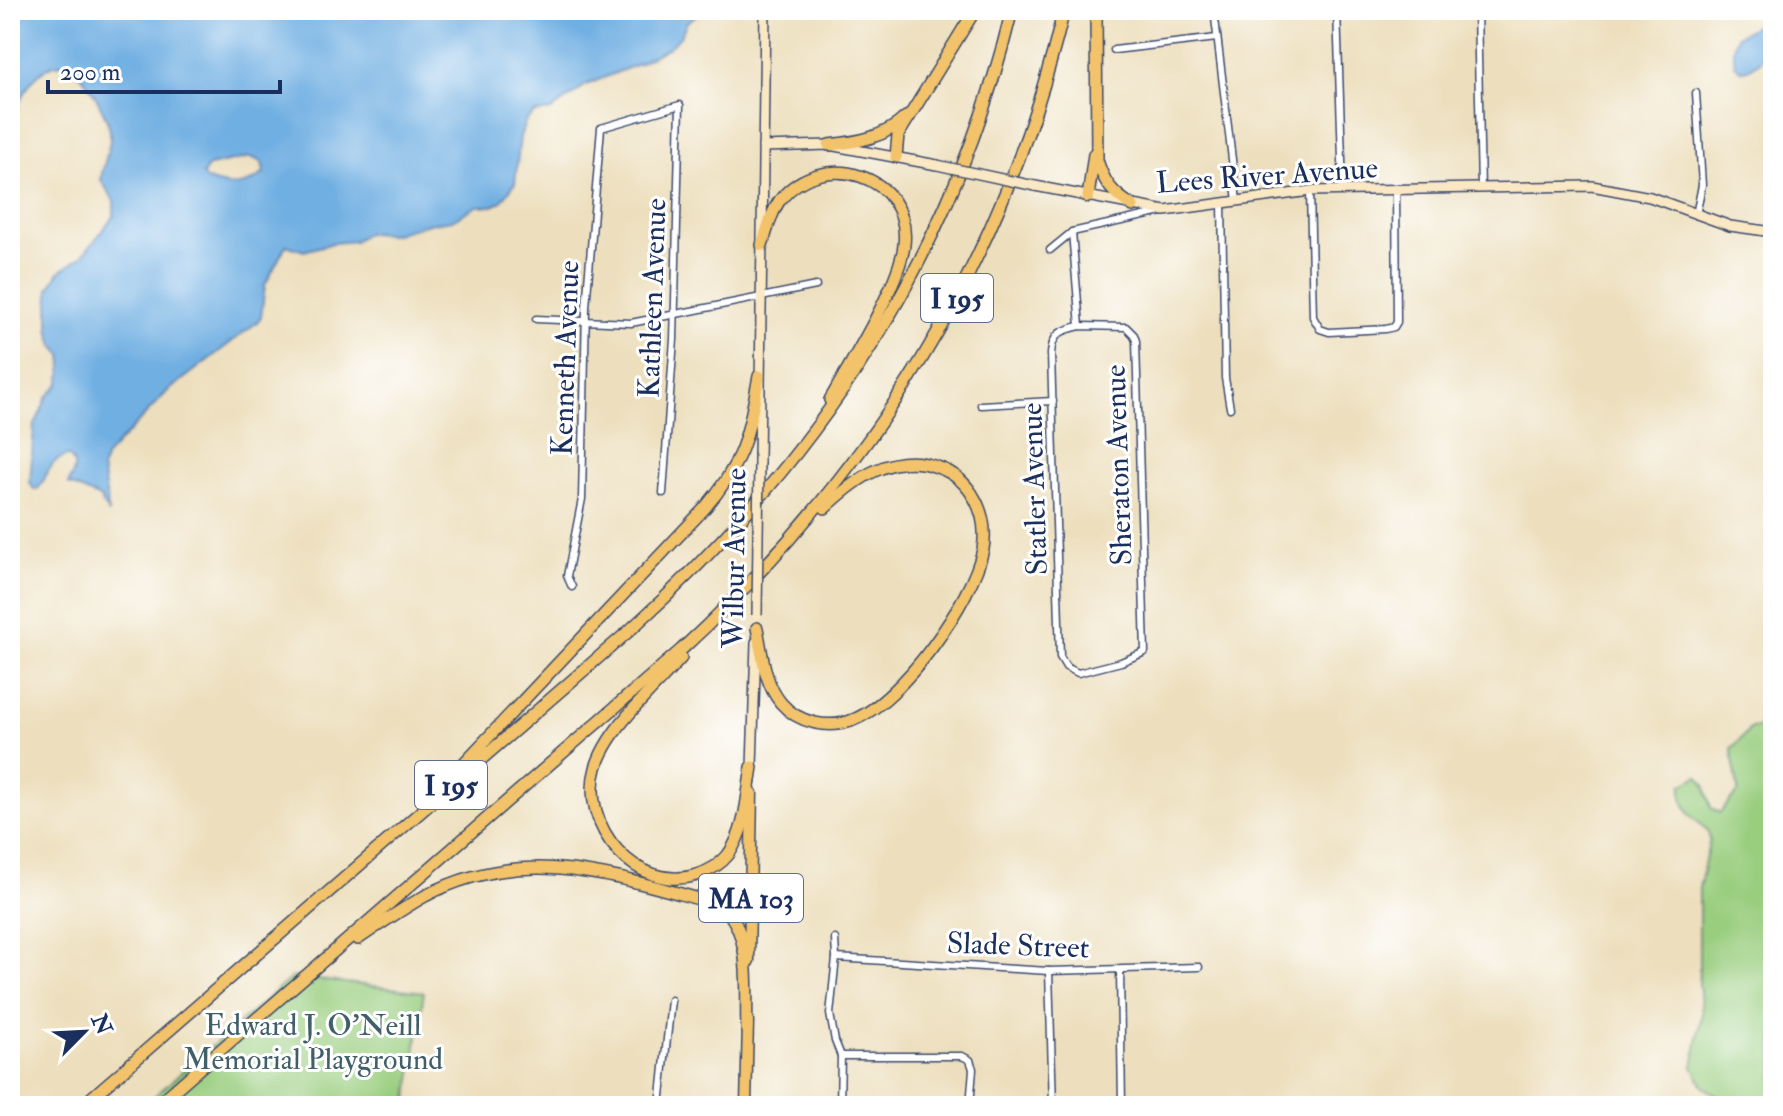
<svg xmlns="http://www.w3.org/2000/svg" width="1783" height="1116" viewBox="0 0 1783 1116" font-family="'IM FELL Double Pica',serif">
	<rect width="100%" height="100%" fill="#fff"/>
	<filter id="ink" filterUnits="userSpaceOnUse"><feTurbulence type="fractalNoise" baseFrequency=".0125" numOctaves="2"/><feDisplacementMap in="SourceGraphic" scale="16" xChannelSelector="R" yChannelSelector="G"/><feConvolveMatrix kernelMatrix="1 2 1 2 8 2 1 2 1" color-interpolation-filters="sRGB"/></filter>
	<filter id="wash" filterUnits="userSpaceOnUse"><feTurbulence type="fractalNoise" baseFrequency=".006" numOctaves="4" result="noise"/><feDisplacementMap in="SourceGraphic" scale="32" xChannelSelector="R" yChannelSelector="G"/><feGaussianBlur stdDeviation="1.8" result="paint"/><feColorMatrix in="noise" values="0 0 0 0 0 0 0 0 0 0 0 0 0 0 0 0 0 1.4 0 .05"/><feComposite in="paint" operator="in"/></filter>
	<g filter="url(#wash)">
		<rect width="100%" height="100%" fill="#eddfbd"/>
		<g fill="#9ace7f" stroke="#5a7e6e" stroke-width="2">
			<path d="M1765,727L1773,733V1106H1726L1723,1099L1704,1087L1693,1067L1702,1013L1699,983V888L1710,839L1707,830L1689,814L1682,798V785L1698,776L1705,785L1711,808L1720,813L1738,792C1738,777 1732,764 1732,748L1751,728Z"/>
			<polygon points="292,977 424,992 407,1106 143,1106"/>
		</g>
		<g fill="#6fafe2" stroke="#456fa0" stroke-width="2" fill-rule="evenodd">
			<path d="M10,10H704L687,22L680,37L669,47L638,64L586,85L551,111L535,113L526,120L520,137L515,183L501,202L493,206H477L452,220L427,224L395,234L366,233L355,241L333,243L304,251L286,245L265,285L261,317L256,323L168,391L106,456L102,468L109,514L100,498L68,484C73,474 79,464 68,456C49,459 48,476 38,489L34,490L30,482L34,427L47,397L60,383L63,364L62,355L54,346L49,328V289L59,272L82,256L114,216V201L101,180C102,164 112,148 110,132C109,121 103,112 99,103C78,61 52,47 24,93C8,120 25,153 10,178ZM251,157L262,162L264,173C246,189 227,188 205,179L203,174L209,166Z"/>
			<path d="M1773,13V56C1759,57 1755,70 1741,70L1735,65L1733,48L1737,36L1762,22Z"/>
		</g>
	</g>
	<g filter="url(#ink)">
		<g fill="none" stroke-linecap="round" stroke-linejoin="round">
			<g stroke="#3a496c" stroke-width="9">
				<g id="minor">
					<polyline points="1214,10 1237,201"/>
					<polyline points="1337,10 1343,189"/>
					<polyline points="1477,10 1481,189"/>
					<polyline points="1114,50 1217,38"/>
					<polyline points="1696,93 1702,185 1696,215"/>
					<polyline points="1310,191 1313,317 1320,329 1329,332 1386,329 1394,327 1397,322 1396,189"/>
					<polyline points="1222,203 1225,378 1230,408"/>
					<polyline points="1072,232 1080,326"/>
					<polyline points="1050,250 1072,232 1162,212"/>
					<polyline points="536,319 631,323 816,286"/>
					<path d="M1080,326L1126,327L1134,335L1136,341L1145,652L1121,662L1078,673L1066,667L1060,657L1051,354C1052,333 1062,330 1080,326Z"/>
					<polyline points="981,405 1053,401"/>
					<polyline points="572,587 567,576 582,499 586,307 601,128 680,105 674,339 663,493"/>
					<polyline points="835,939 836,958 830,1014 835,1041 841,1056 840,1106"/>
					<polyline points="836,958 1049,971 1199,967"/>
					<polyline points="1120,970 1122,1106"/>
					<polyline points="1049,971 1053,1106"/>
					<polyline points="841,1056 962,1056 970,1060 973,1069 970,1106"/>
					<polyline points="660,1106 671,1000"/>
				</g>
			</g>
			<g stroke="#3a496c" stroke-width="12">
				<g id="secondary">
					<polyline points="763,147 829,145 937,165"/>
					<polyline points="1035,186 1165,211 1310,191 1592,186 1650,197 1730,226 1773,232"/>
					<polyline points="759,462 765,10"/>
					<polyline points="752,767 756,642"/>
				</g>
			</g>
			<g stroke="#3a496c" stroke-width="13">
				<g id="primary">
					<polyline points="749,961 752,793"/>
					<polyline points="746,1106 748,1021"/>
				</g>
			</g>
			<g stroke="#3a496c" stroke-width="14">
				<g id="motorway">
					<path d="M1096,10L1097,160C1104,183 1113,194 1133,206"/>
					<path d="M829,145C857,142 885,138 906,117"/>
					<polyline points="896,157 898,135 975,10"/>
					<polyline points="1088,197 1094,154"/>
					<path d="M762,245C767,231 771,212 780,200C822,147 912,175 904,245C900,284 850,364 830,400"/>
					<path d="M757,628C762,653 764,683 781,703C798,723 829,730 853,720C902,701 973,600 983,549C989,514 971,478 937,467C892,451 857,478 825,508"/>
					<path d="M681,658C654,689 607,729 596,768C579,826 637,894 697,875C709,871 720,865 728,855C746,831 747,796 752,767"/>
					<path d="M448,780L704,509C744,463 748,434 759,376"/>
					<path d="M358,939C380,924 402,909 425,896C526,842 619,878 721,905C754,933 745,990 747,1029"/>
					<path d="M82,1106L629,631C819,460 951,260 1012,10"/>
					<path d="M156,1106L681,650C873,473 1003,265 1064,10"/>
				</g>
			</g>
			<use href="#minor" stroke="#fff" stroke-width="6"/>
			<use href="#secondary" stroke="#fae7c3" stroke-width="9"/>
			<use href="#primary" stroke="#f2c36a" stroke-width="10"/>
			<use href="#motorway" stroke="#f2c36a" stroke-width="11"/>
			<g stroke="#3a496c" stroke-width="12" stroke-linecap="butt">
				<g id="secondary-bridge">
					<polyline points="937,165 1035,186"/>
					<polyline points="757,615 759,462"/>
				</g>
			</g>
			<use href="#secondary-bridge" stroke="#fae7c3" stroke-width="9"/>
		</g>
	</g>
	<g text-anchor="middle" stroke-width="6" stroke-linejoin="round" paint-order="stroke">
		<g fill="#fff" stroke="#5f6d8e" stroke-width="2">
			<rect x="921" y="274" width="72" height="48" rx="6"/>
			<rect x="415" y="761" width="72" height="48" rx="6"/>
			<rect x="699" y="874" width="104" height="48" rx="6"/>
		</g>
		<g font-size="28" font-weight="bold" fill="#1b2f5e">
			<text x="957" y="308">I 195</text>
			<text x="451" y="795">I 195</text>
			<text x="751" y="908">MA 103</text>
		</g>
		<g font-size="30" fill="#1b2f5e" stroke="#fff">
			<text transform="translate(1267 175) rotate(-4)" y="10">Lees River Avenue</text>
			<text transform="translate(652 298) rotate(-88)" y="10">Kathleen Avenue</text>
			<text transform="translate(565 358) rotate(-88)" y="10">Kenneth Avenue</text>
			<text transform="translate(1118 465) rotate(-92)" y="10">Sheraton Avenue</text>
			<text transform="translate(1034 489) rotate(-92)" y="10">Statler Avenue</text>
			<text transform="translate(734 558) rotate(-89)" y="10">Wilbur Avenue</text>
			<text transform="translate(1018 945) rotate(2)" y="10">Slade Street</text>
		</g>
		<g font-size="30" fill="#415f68" stroke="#fff">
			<text x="313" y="1035">Edward J. O'Neill<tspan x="313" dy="34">Memorial Playground</tspan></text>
		</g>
	</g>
	<rect width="1783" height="1116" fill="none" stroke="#fff" stroke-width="40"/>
	<g transform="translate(84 1032) rotate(66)" stroke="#ffffff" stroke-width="6" paint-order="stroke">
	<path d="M0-6L14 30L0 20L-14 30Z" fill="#1b2f5e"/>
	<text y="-12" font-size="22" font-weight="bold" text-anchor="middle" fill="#1b2f5e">N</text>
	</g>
	<path d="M48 80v12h232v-12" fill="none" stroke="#1b2f5e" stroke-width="4"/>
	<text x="60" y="80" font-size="24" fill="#1b2f5e" stroke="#ffffff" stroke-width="6" paint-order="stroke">200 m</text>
</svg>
